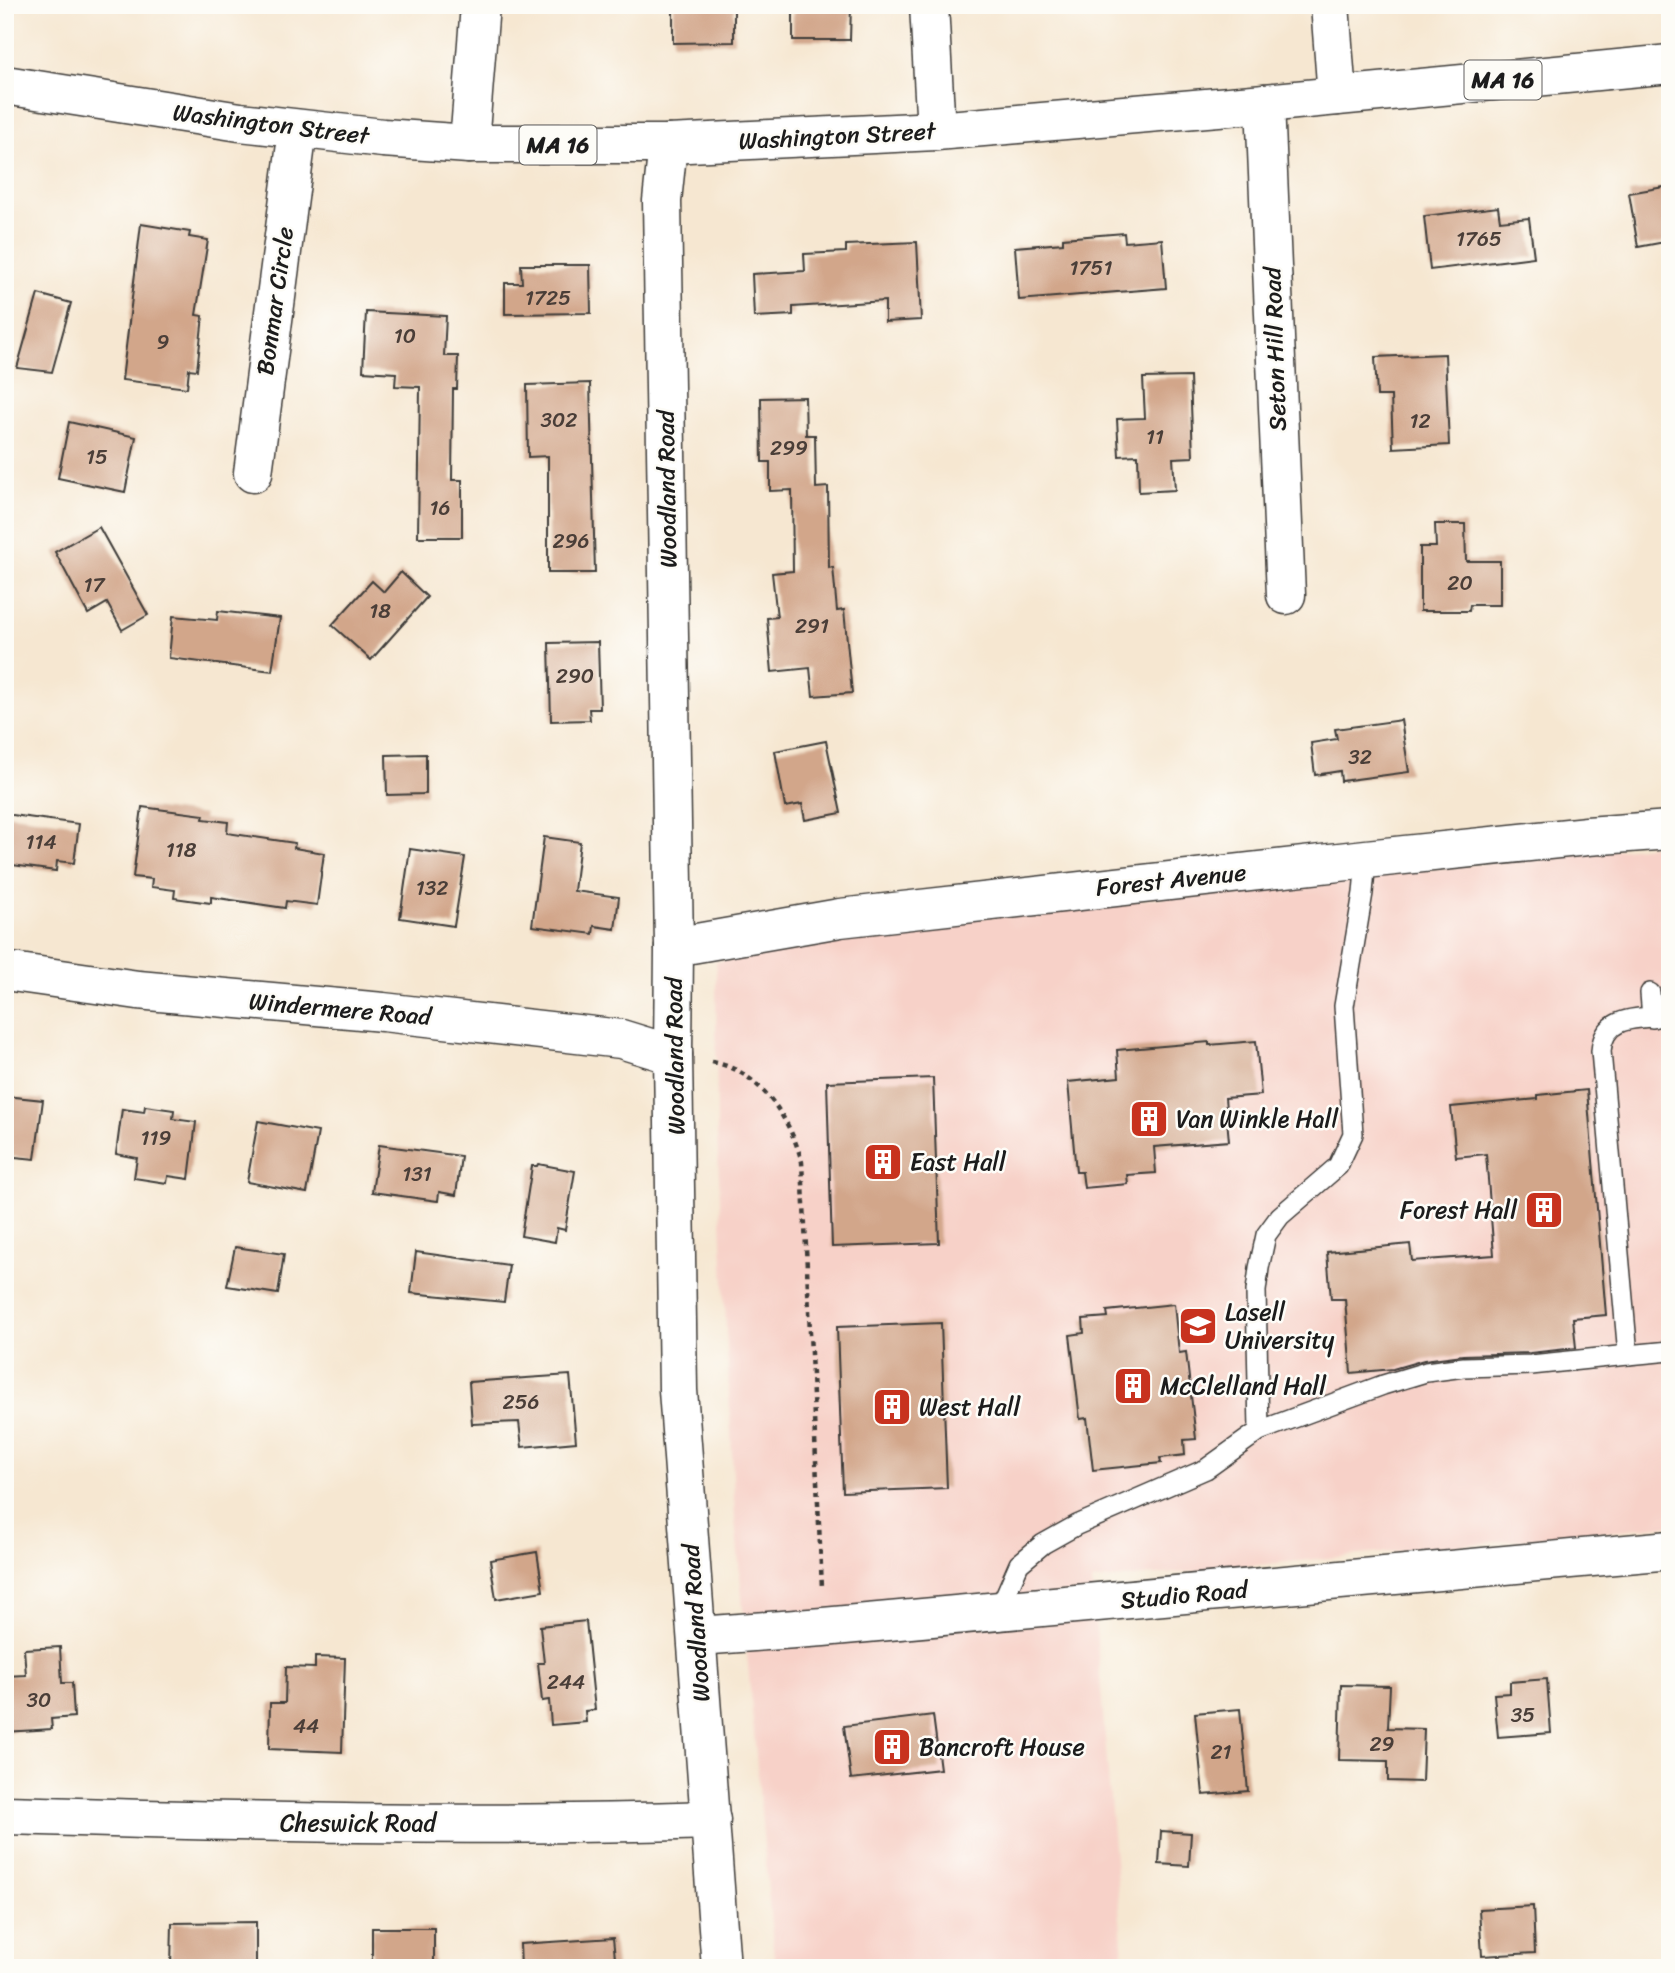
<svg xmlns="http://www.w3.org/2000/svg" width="1675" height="1973" viewBox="0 0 1675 1973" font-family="Sriracha,sans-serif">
	<rect width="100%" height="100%" fill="#fdfcf7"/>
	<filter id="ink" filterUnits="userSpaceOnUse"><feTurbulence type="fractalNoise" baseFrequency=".0143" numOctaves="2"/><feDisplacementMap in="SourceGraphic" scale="14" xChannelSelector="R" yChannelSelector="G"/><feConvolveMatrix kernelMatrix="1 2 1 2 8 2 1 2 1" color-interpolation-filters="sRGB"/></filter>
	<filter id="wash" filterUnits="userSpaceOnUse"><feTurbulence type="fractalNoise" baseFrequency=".00686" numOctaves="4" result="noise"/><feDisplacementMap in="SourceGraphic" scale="28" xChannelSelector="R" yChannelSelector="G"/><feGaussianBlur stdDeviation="1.57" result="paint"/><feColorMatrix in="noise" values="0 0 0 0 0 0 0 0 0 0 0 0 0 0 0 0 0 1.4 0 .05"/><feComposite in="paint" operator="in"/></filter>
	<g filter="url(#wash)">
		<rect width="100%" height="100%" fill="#f6e7d1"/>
		<polygon fill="#f7d1c8" points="1670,844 1670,1525 1092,1581 1124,1968 775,1968 735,1519 717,1134 716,962 832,939 961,919"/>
		<g id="blocks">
			<g fill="#d2a68a">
				<polygon points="673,5 734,5 734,42 673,43"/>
				<polygon points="793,5 851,5 850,40 793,40"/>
				<polygon points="1670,186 1670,241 1638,247 1629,193"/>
				<polygon points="1498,207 1500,221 1529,218 1534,257 1430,270 1424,216"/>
				<polygon points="141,224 190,232 189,237 208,240 196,315 203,316 197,370 189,369 187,388 122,380"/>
				<polygon points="1124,233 1125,242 1162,239 1166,288 1019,300 1015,247 1063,243 1063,238"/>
				<polygon points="917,242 921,320 885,322 885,301 793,307 793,315 754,317 752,274 805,271 804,254 846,252 846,245"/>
				<polygon points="521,265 590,265 591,313 505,314 505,283 522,283"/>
				<polygon points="38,294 71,303 52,372 17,368"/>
				<polygon points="366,312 446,316 444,356 458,356 457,389 453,389 452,480 462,480 462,537 418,537 420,387 395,386 396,373 363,371"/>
				<polygon points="1445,354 1449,445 1393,448 1391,396 1377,396 1375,357"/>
				<polygon points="1190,377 1193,457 1173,458 1175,490 1139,492 1138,455 1119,456 1117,419 1145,418 1143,378"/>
				<polygon points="590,383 595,573 548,573 548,456 528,457 527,385"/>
				<polygon points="805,397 806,435 815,435 816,488 828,487 829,568 833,567 837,611 844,610 852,693 813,696 810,668 772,672 767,618 777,617 772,573 793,571 792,490 770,491 770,462 762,462 761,398"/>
				<polygon points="69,422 136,437 125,492 58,478"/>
				<polygon points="1435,524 1465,524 1466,561 1500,561 1500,605 1470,605 1469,611 1420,611 1420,547 1436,547"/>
				<polygon points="99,527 148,615 122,630 107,603 88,614 55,552"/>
				<polygon points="401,572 427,597 371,660 332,625 372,581 384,592"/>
				<polygon points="218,611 280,618 272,671 169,658 173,616 217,620"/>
				<polygon points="598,642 600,709 589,709 590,720 551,721 549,643"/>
				<polygon points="1401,720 1409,772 1341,781 1340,771 1315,775 1311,743 1337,739 1335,729"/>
				<polygon points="826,741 841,813 805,820 802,804 785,807 775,751"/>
				<polygon points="426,754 426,794 387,795 386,755"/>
				<polygon points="142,807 204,815 203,819 228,822 227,833 295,843 294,848 324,853 317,905 286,901 285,908 211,897 211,903 174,898 175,890 151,887 152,879 133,877"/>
				<polygon points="5,814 79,824 74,863 57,861 56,871 5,864"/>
				<polygon points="544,837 580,842 574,891 619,897 615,929 594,926 593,934 532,926"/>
				<polygon points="410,849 465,857 454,926 400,918"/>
				<polygon points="1256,1041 1261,1095 1225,1098 1229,1141 1154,1147 1156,1173 1127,1175 1128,1184 1084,1188 1082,1172 1076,1172 1068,1082 1119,1077 1117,1050 1209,1042 1209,1045"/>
				<polygon points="933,1078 939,1243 832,1247 827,1082"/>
				<polygon points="1587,1090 1606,1315 1573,1318 1576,1348 1530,1353 1463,1355 1424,1360 1393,1369 1351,1373 1345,1299 1331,1299 1327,1252 1410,1244 1412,1261 1494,1255 1486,1154 1456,1157 1451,1107 1538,1099 1538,1095"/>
				<polygon points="5,1096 43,1100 35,1159 5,1156"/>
				<polygon points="145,1106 174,1110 173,1119 196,1122 189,1179 168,1176 167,1183 134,1178 137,1158 116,1154 122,1109 144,1112"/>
				<polygon points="258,1121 318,1132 307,1193 247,1182"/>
				<polygon points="379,1145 461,1156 456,1195 439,1192 438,1201 372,1192"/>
				<polygon points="538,1164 575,1171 565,1230 557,1228 555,1242 521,1236 532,1166 537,1166"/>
				<polygon points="235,1247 284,1254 278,1294 227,1286"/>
				<polygon points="416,1252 509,1265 504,1302 411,1293"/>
				<polygon points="1174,1304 1179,1353 1186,1352 1196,1439 1184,1440 1185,1455 1160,1458 1161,1463 1093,1470 1087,1418 1080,1419 1070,1335 1084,1333 1083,1319 1108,1317 1107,1311"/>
				<polygon points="941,1323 947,1488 843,1492 837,1327"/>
				<polygon points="570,1375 576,1442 522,1447 519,1422 472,1424 469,1382"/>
				<polygon points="537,1552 543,1591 496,1599 490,1560"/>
				<polygon points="586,1621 595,1710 585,1711 586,1722 551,1725 549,1700 542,1701 538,1663 544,1663 540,1626"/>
				<polygon points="60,1647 62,1683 72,1683 74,1717 51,1719 52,1729 5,1732 5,1676 26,1675 24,1649"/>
				<polygon points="315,1657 345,1658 342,1752 269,1749 270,1703 285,1703 286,1667 315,1668"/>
				<polygon points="1547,1679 1551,1733 1498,1737 1494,1694 1510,1693 1510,1682"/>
				<polygon points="1341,1685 1390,1686 1388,1728 1424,1729 1422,1782 1388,1781 1388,1761 1339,1760"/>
				<polygon points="1240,1709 1248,1791 1203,1795 1195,1713"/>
				<polygon points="933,1715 940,1769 851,1779 844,1726"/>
				<polygon points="1161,1831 1191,1833 1189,1866 1159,1864"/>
				<polygon points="1533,1906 1535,1953 1482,1956 1479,1909"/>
				<polygon points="256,1922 256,1968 171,1968 172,1923"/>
				<rect x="372" y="1928" width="62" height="40"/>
				<polygon points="613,1938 616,1968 521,1968 520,1944"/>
			</g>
		</g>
	</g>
	<g filter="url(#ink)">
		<use href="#blocks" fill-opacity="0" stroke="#3d3a37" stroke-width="2"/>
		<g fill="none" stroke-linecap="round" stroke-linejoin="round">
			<g stroke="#3d3a37" stroke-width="22">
				<g id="service">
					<polyline points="1650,993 1652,1018"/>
					<path d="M1670,1016C1641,1019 1604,1013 1601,1051L1628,1355L1670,1351"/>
					<polyline points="1259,1431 1256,1291 1259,1268 1266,1235 1280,1216 1338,1166 1353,1134 1344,1006 1363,893 1366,859"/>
					<polyline points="998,1612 1019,1564 1043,1544 1077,1525 1206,1469 1259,1431 1383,1385 1426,1372 1464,1367 1531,1365 1628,1355"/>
				</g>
			</g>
			<g stroke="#3d3a37" stroke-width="41">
				<g id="minor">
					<polyline points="929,5 936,131"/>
					<polyline points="1330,5 1337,96"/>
					<polyline points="1265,103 1286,595"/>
					<polyline points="469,144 480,5"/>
					<polyline points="668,144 662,201 674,947 673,1055 678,1390 721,1968"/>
					<polyline points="253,473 298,129"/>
					<polyline points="674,947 840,918 1366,859 1587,836 1670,830"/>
					<polyline points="5,971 138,990 383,1012 621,1039 673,1055"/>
					<polyline points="698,1636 823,1627 1670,1550"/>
					<path d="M5,1815C240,1822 475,1828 711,1820"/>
				</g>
			</g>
			<g stroke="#3d3a37" stroke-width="41">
				<polyline id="primary" points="5,85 240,122 383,138 469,144 668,144 936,131 1265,103 1670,64"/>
			</g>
			<path stroke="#3d3a37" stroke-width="4.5" stroke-dasharray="5 5" stroke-linecap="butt" d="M712,1062C759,1070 790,1118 802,1162L822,1588"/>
			<use href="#service" stroke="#fff" stroke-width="19"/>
			<use href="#minor" stroke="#fff" stroke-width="38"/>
			<use href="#primary" stroke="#fff" stroke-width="38"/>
		</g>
	</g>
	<defs>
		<g id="building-square" transform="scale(2.0125)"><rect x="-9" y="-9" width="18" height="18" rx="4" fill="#c8321e" stroke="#fdfcf7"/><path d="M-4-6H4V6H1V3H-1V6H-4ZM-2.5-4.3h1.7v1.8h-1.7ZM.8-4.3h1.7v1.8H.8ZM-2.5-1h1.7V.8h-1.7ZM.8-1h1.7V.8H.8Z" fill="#fff"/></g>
		<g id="university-square" transform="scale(2.0125)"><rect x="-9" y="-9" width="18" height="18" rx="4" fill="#c8321e" stroke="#fdfcf7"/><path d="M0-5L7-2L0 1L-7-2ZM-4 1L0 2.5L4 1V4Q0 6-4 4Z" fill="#fff"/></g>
	</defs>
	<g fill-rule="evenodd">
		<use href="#building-square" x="1149" y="1119"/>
		<use href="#building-square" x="883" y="1162"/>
		<use href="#building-square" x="1544" y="1210"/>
		<use href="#university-square" x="1198" y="1326"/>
		<use href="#building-square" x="1133" y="1386"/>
		<use href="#building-square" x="892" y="1407"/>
		<use href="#building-square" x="892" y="1747"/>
	</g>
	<g text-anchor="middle" stroke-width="5" stroke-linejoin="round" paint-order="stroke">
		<g font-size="21" fill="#4a3e38">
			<text x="1479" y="246">1765</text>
			<text x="1091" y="275">1751</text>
			<text x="548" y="305">1725</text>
			<text x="405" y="343">10</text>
			<text x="163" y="349">9</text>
			<text x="559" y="427">302</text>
			<text x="1420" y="428">12</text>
			<text x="1155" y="444">11</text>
			<text x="789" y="455">299</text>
			<text x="97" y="464">15</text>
			<text x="440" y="515">16</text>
			<text x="571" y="548">296</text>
			<text x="1460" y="590">20</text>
			<text x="94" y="592">17</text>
			<text x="380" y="618">18</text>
			<text x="812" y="633">291</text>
			<text x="575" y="683">290</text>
			<text x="1360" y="764">32</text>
			<text x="41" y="849">114</text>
			<text x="181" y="857">118</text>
			<text x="432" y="895">132</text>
			<text x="156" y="1145">119</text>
			<text x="417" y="1181">131</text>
			<text x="521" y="1409">256</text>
			<text x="566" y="1689">244</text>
			<text x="39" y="1707">30</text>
			<text x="1523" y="1722">35</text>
			<text x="306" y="1733">44</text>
			<text x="1382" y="1751">29</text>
			<text x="1221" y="1759">21</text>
		</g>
		<g fill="#fdfcf7" stroke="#605f5e" stroke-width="2">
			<rect x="1464.5" y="60.5" width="77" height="39" rx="5"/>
			<rect x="519.5" y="125.5" width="77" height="39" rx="5"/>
		</g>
		<g font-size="23" font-weight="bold" fill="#1c1c1c">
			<text x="1503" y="88">MA 16</text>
			<text x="558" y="153">MA 16</text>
		</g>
		<g font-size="24" fill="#1c1c1c" stroke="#fdfcf7">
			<text transform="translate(271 124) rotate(7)" y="8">Washington Street</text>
			<text transform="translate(837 136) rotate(-3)" y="8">Washington Street</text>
			<text transform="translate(275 301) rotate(-82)" y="8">Bonmar Circle</text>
			<text transform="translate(1275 349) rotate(-92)" y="8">Seton Hill Road</text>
			<text transform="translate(667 489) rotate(-91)" y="8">Woodland Road</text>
			<text transform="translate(1171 880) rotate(-6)" y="8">Forest Avenue</text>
			<text transform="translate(340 1009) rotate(5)" y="8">Windermere Road</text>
			<text transform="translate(675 1056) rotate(-91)" y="8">Woodland Road</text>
			<text transform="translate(1184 1595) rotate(-5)" y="8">Studio Road</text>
			<text transform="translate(696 1623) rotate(-94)" y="8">Woodland Road</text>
			<text x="358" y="1831">Cheswick Road</text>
		</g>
		<g font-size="24" fill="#1c1c1c" stroke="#fdfcf7" text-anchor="start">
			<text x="1176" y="1127">Van Winkle Hall</text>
			<text x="910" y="1170">East Hall</text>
			<text x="1517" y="1218" text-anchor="end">Forest Hall</text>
			<text x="1225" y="1320">Lasell<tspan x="1225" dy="28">University</tspan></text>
			<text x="1160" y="1394">McClelland Hall</text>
			<text x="919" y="1415">West Hall</text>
			<text x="919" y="1755">Bancroft House</text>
		</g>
	</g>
	<rect width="1675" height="1973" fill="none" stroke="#fdfcf7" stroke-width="28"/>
</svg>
